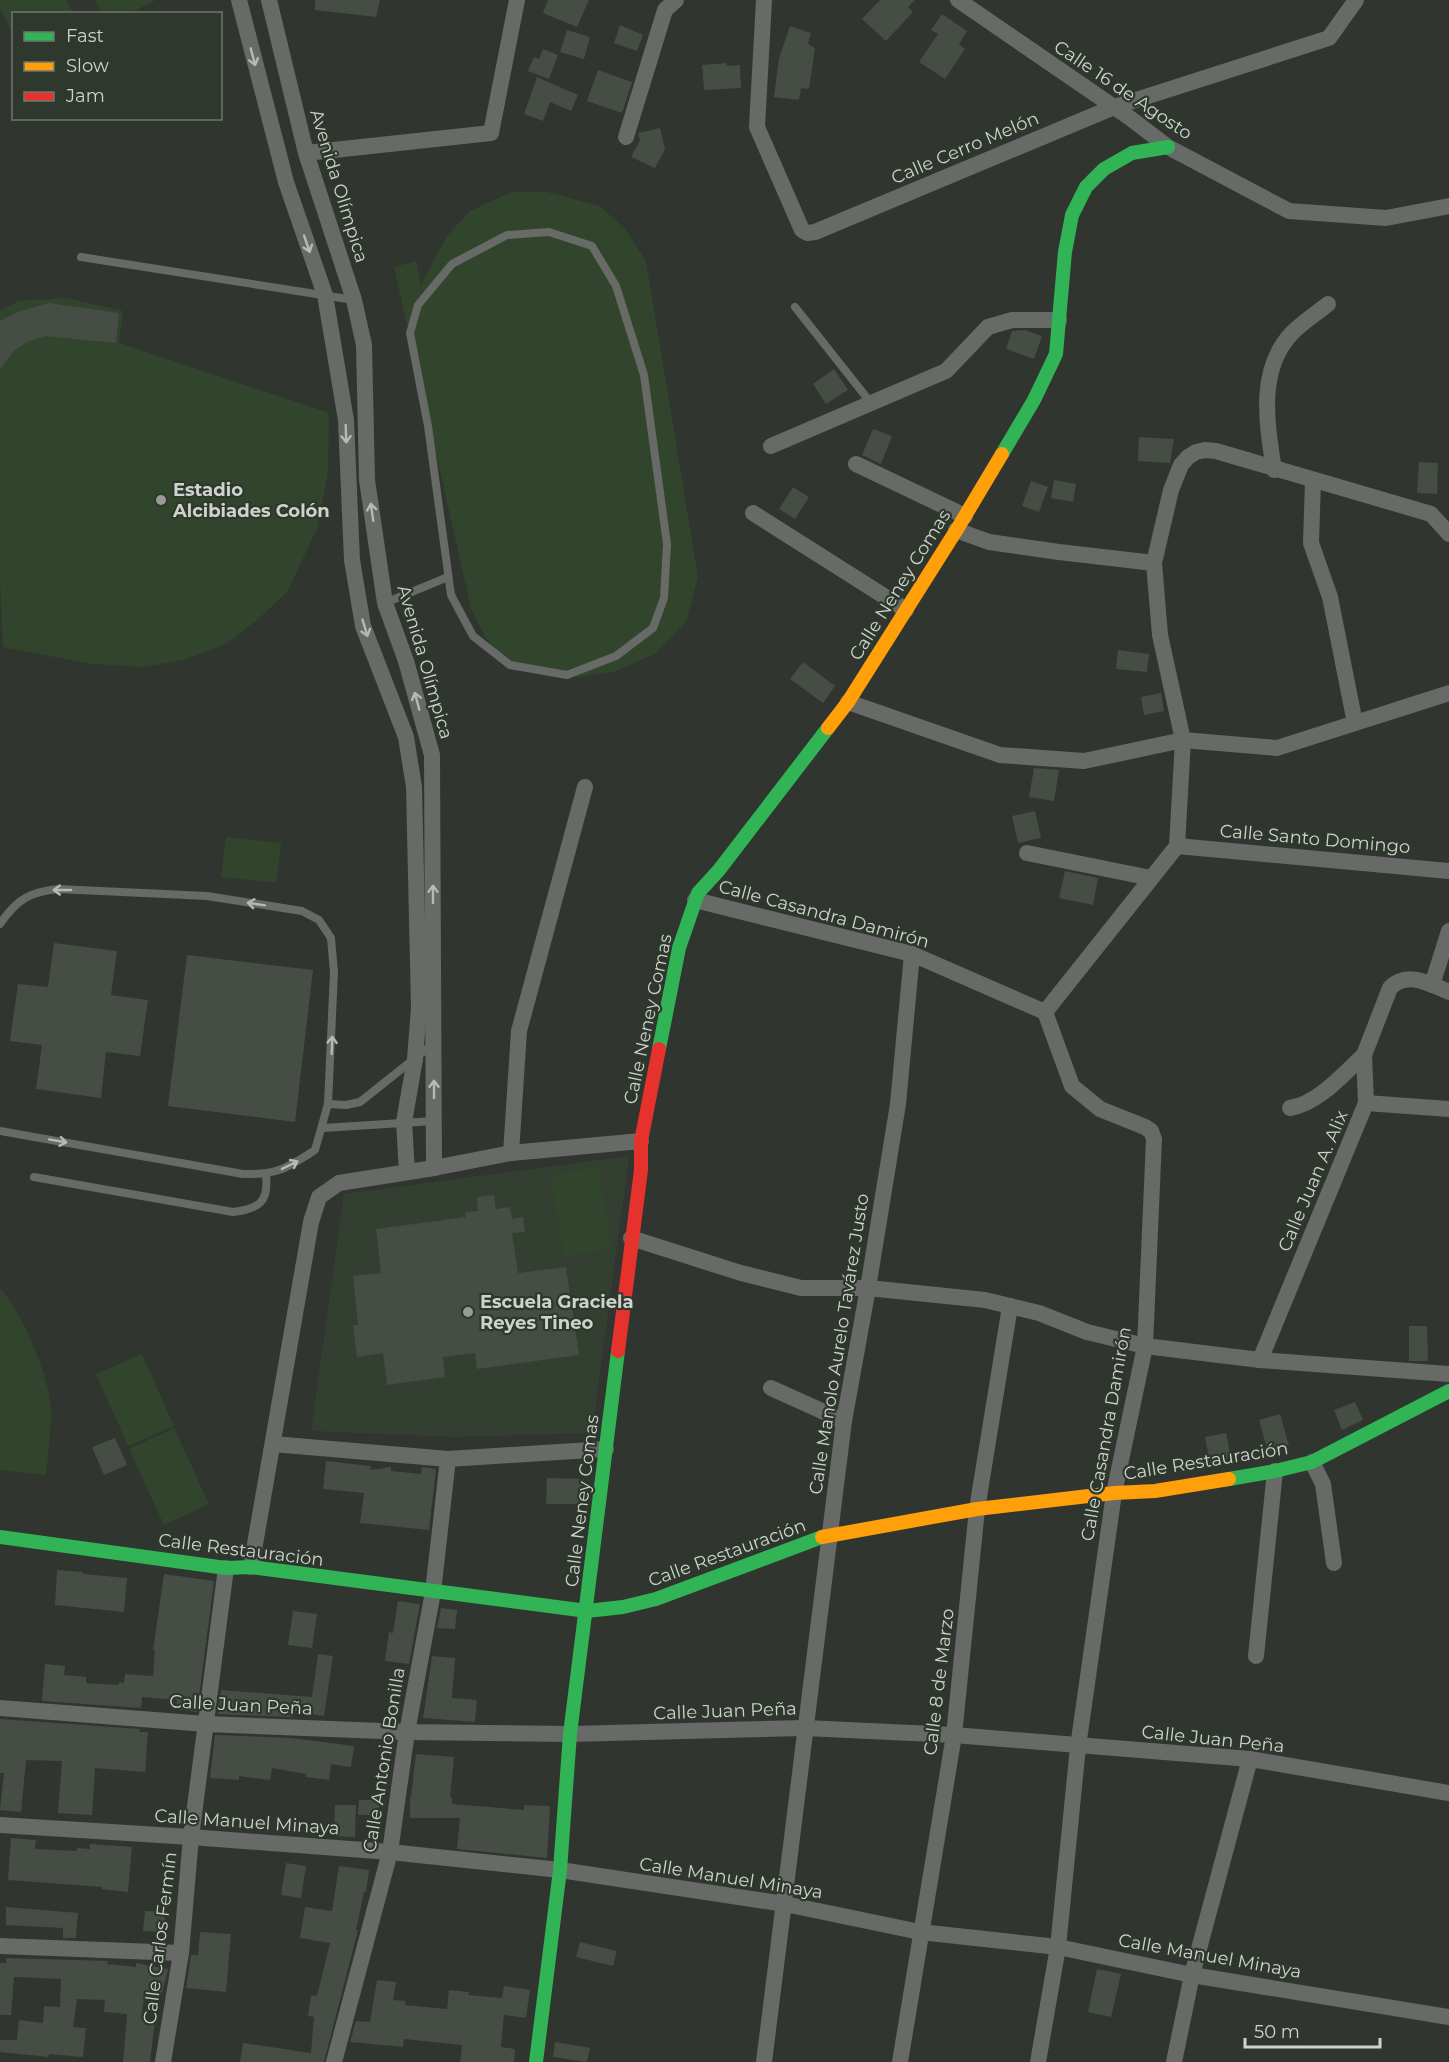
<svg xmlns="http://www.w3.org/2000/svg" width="1449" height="2062" viewBox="0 0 1449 2062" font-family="Montserrat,sans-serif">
	<rect width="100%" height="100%" fill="#303530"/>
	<polygon fill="#333f30" points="629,1156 592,1433 454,1437 311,1431 344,1194"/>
	<g fill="#31452d">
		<polygon points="0,0 66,0 73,13 14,14 13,35 0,8"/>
		<polygon points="95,0 154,0 154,1 130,13 102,14"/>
		<polygon points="511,192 547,192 600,206 625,229 646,261 698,577 686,622 655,654 616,671 580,677 546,671 503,660 485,637 471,608 394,267 416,261 421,285 447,236 470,211"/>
		<polygon points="66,298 123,311 119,343 329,413 328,472 317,529 287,592 257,620 226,644 187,659 144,667 91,664 3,647 0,581 0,311 18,301"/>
		<polygon points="226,837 281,843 276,883 221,877"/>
		<polygon points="599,1167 611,1249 564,1256 551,1175"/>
		<path d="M0,1288C22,1313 50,1376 51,1410C51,1431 48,1453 46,1475L0,1470Z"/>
		<polygon points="142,1354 174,1426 128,1446 96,1374"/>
		<polygon points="174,1428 209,1504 164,1525 129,1449"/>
	</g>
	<g fill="#464d44">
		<polygon points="315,0 380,0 376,17 315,10"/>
		<polygon points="548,0 589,0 577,27 543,13"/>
		<polygon points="880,0 915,0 908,7 913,12 886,41 862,19"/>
		<polygon points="942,14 967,31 959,44 965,49 945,79 919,62 938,34 931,30"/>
		<polygon points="620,25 643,35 637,51 614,43"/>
		<polygon points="790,26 811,33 808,44 815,48 809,89 801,88 799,100 774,97 779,58"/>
		<polygon points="567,30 590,37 584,59 560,52"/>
		<polygon points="543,49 558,55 549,79 528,71 534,57 539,59"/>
		<polygon points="726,63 727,66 740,65 741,88 704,90 702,65"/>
		<polygon points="598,70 632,82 622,113 587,101"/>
		<polygon points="537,77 578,95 571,111 550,102 543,121 524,114"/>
		<polygon points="660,128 665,149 655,168 631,157 640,140 638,133"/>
		<polygon points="49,303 119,313 116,343 45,336 27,342 14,351 0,370 0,321 17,312"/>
		<polygon points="1025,330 1042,336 1034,359 1006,349 1012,331"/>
		<polygon points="834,369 848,390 826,404 813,384"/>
		<polygon points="873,429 892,436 881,464 862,455"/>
		<polygon points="1139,437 1174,439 1170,463 1138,461"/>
		<polygon points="1419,462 1438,463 1437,494 1417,493"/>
		<polygon points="1054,480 1076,484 1073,502 1051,498"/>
		<polygon points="1031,481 1048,487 1039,512 1022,506"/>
		<polygon points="793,487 809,497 795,519 779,509"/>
		<polygon points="1118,650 1149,654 1147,672 1116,669"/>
		<polygon points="803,662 835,686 823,703 790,679"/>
		<polygon points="1161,693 1164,711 1144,715 1141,697"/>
		<polygon points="1034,768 1059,770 1054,801 1029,797"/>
		<polygon points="1035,811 1041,838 1018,843 1012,816"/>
		<polygon points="1065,871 1098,878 1093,905 1059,898"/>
		<polygon points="54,943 117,951 111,995 148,1000 140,1056 106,1052 101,1098 36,1089 42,1045 10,1041 18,984 48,987"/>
		<polygon points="187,955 313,970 295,1122 168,1106"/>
		<polygon points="494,1195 496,1209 510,1207 512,1219 523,1217 525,1232 512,1233 518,1273 566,1267 579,1355 477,1369 475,1353 443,1357 445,1377 387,1385 383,1353 357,1357 353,1325 358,1325 353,1276 381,1273 376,1229 466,1217 465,1212 478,1211 477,1197"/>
		<polygon points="1409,1326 1427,1326 1428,1361 1409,1361"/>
		<polygon points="1355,1402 1363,1420 1342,1430 1334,1410"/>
		<polygon points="1280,1414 1289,1446 1268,1452 1259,1420"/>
		<polygon points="1226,1433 1231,1458 1210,1462 1205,1437"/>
		<polygon points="115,1438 127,1465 104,1475 92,1447"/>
		<polygon points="326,1461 371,1466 370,1470 391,1467 391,1471 421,1474 422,1467 436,1469 429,1530 360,1523 364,1493 323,1489"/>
		<polygon points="547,1478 584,1479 583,1504 546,1504"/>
		<polygon points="57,1570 83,1572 83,1574 127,1578 124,1612 55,1605"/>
		<polygon points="164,1574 214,1581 197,1712 176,1709 177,1700 142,1697 141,1708 42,1701 45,1664 65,1666 64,1675 86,1677 86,1683 119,1685 119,1682 124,1683 125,1674 153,1676 155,1650 153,1650"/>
		<polygon points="398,1601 420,1604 409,1664 385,1661 389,1632 393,1633"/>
		<polygon points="441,1608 457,1610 455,1629 437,1628"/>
		<polygon points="293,1611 317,1614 312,1648 288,1645"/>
		<polygon points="318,1654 333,1656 324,1716 293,1711 293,1717 218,1714 221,1690 312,1697"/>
		<polygon points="432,1656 455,1658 452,1698 477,1700 475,1722 423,1718"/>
		<polygon points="0,1719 140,1729 139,1732 148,1732 145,1772 95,1768 92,1815 58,1813 62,1761 26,1760 21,1812 0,1810 4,1773 0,1773"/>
		<polygon points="215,1735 291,1738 354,1746 351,1767 331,1764 329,1780 306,1777 306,1774 272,1768 270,1780 239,1776 239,1780 210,1778"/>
		<polygon points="416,1754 454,1757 450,1797 452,1797 452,1804 524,1810 524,1805 550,1806 547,1858 457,1849 460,1818 410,1818 410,1797 411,1797"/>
		<polygon points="359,1800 379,1800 379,1815 358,1815"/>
		<polygon points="335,1805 356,1805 355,1837 334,1836"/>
		<polygon points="11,1838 36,1840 35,1849 77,1851 77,1848 90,1849 90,1844 132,1847 128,1892 102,1889 102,1887 8,1880"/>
		<polygon points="286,1863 306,1866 301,1898 281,1895"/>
		<polygon points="339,1866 369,1870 366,1892 364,1892 356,1930 358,1930 324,2062 240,2062 243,2043 311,2053 314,2017 308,2016 311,1995 317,1996 330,1943 300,1938 305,1907 332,1911"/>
		<polygon points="6,1907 78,1913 76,1938 63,1938 63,1928 6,1925"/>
		<polygon points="145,1911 165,1912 164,1932 143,1931"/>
		<polygon points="200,1932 231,1934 226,1992 186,1988 191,1955 198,1955"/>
		<polygon points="580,1942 617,1951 613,1966 576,1957"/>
		<polygon points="6,1958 108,1961 107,1964 136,1967 136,1963 168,1969 162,1993 145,1992 141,2019 155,2020 150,2062 123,2062 127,2014 104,2012 105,2000 77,1999 73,2027 86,2028 83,2057 49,2054 49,2057 0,2052 0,2040 17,2040 19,2020 43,2023 44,2006 60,2007 61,1979 14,1977 11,2015 0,2015 0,1963 6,1963"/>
		<polygon points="1097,1969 1121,1974 1111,2017 1088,2012"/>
		<polygon points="377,1980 396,1982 393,2000 406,2001 405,2005 447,2009 449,1990 469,1992 468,1995 502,1998 504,1986 530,1990 526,2018 504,2015 501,2047 515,2049 514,2062 460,2062 462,2045 404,2039 403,2047 350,2042 356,2021 370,2022"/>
		<polygon points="555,2042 590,2048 587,2062 553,2057"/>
	</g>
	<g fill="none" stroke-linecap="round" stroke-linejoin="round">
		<g stroke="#676a67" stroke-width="8">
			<polygon points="549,232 592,246 616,286 644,375 667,544 664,598 653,628 616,656 567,675 510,665 473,636 451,595 428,426 410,333 418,305 452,264 507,235"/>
			<polyline points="81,257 354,300"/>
			<polyline points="795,307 871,403"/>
			<polyline points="385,603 448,577"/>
			<path d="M0,924C17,899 30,892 58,889L207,896L302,911L319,920L331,938L334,972L328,1104L315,1150C287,1168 277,1175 243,1174L0,1131"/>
			<polyline points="328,1104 346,1105 360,1102 433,1044"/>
			<polyline points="323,1128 434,1121"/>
			<path d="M34,1177L233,1212C259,1209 269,1202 266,1175"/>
		</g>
		<g stroke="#676a67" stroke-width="16">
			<polyline points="239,0 286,182 325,295 346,420 352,560 363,626 406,737 414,787 419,1008 415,1059 404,1122 407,1172"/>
			<polyline points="269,0 306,153 354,300 364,345 367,480 385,603 406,661 432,755 434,1168"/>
			<polyline points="764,0 757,127 802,230 807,233 815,232 1114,107 1329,38 1356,0"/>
			<polyline points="958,0 1130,118 1168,147 1289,211 1386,218 1449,206"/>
			<polyline points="626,137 665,10 676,0"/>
			<polyline points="306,153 491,133 517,0"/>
			<polyline points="771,446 946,371 988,327 1012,320 1059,320"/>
			<polyline points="856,464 965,516"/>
			<path d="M1274,470C1267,424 1257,370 1292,333C1303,322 1317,313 1328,304"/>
			<polyline points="1313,481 1311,543 1330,597 1355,723"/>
			<polyline points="753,513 906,610"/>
			<polyline points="956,530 989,542 1059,552 1154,563"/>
			<polyline points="848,702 1000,755 1084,761 1183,740 1277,748 1449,693"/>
			<polyline points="1177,846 1449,871"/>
			<polyline points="1027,853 1151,878"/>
			<polyline points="695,900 912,954 1045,1012 1072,1086 1100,1109 1145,1127 1151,1131 1154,1139 1145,1346 1114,1493 1078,1747 1058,1947 1038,2062"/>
			<polyline points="1432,985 1449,931"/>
			<polyline points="1045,1012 1177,846 1183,740 1160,635 1154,563 1171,490 1181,465 1188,457 1196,452 1205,450 1216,451 1431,514 1449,534"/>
			<polyline points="1366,1103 1449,1109"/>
			<path d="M1290,1108C1319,1103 1343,1074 1364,1055"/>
			<polyline points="511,1153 519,1031 585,787"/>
			<polyline points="631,1238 741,1273 801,1288 868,1288 985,1300 1039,1313 1087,1332 1145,1346 1260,1360 1449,1374"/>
			<path d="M1260,1360L1366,1103L1364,1055L1390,988C1407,970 1430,984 1449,992"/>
			<polyline points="771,1388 844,1421"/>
			<polyline points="273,1444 448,1459 606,1449"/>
			<polyline points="1312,1462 1323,1484 1334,1563"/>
			<polyline points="251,1567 311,1222 319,1197 339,1183 434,1168 511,1153 641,1141"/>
			<polyline points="1256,1656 1275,1471"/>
			<polyline points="0,1708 206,1724 407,1732 570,1734 805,1728 954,1735 1250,1759 1449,1793"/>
			<polyline points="0,1825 191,1837 390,1852 560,1870 785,1904 920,1932 1058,1947 1192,1975 1449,2017"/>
			<polyline points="0,1946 181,1953"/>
			<polyline points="163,2062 181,1953 191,1837 226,1568"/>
			<polyline points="334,2062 390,1852 407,1732 433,1592 448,1459"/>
			<polyline points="764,2062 844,1421 868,1288 898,1104 912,954"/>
			<polyline points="900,2062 954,1735 977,1509 1010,1306"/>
			<polyline points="1174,2062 1192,1975 1250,1759"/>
		</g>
		<g stroke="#30b455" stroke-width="14">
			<polyline points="1002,454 1034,400 1056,354 1065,252 1072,215 1086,187 1104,169 1132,153 1168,147"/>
			<polyline points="659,1049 679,948 698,893 719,870 828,728"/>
			<polyline points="1229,1479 1275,1471 1312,1462 1449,1391"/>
			<polyline points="0,1537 226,1568 251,1567 587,1611 623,1607 656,1599 822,1537"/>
			<polyline points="536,2062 560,1870 570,1734 618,1351"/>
		</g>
		<g stroke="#ff9f0a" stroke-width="14">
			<polyline points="828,728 848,702 959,526 1002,454"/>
			<polyline points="822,1537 977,1509 1114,1493 1155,1491 1229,1479"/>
		</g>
		<polyline stroke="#e5322d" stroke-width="14" points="618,1351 641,1170 641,1141 659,1049"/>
	</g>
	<defs><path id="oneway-shaft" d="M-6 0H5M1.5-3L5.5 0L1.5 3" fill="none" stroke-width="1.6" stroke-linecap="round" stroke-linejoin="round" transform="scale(1.5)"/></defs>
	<g stroke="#b4bab4">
		<use href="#oneway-shaft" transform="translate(253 57) rotate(75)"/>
		<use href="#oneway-shaft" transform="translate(307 244) rotate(71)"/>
		<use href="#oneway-shaft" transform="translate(346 434) rotate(88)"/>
		<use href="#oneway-shaft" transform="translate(372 512) rotate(-98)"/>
		<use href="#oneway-shaft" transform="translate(365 628) rotate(73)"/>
		<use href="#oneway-shaft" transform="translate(417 701) rotate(-105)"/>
		<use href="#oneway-shaft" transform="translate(62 890) rotate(180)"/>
		<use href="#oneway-shaft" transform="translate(433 894) rotate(-90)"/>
		<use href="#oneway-shaft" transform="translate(256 904) rotate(-171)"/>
		<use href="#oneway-shaft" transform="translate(332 1045) rotate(-88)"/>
		<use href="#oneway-shaft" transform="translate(434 1089) rotate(-90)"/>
		<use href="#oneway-shaft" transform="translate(58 1141) rotate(10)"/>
		<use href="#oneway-shaft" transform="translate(290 1165) rotate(-26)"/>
	</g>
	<g fill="#979c96" stroke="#2f382d" stroke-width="2">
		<circle cx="161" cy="500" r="6"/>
		<circle cx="468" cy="1312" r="6"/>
	</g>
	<g text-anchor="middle" stroke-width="4.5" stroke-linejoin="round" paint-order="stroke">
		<g font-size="18" fill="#ced4cd" stroke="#2f382d">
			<text transform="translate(1123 90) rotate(34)" y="6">Calle 16 de Agosto</text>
			<text transform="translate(965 148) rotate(-23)" y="6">Calle Cerro Melón</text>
			<text transform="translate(339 186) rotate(73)" y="6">Avenida Olímpica</text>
			<text transform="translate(900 585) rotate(-58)" y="6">Calle Neney Comas</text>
			<text transform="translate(425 662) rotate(74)" y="6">Avenida Olímpica</text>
			<text transform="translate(1315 839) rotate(5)" y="6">Calle Santo Domingo</text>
			<text transform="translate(824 914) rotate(15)" y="6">Calle Casandra Damirón</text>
			<text transform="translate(648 1019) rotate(-78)" y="6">Calle Neney Comas</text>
			<text transform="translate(1313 1181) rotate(-67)" y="6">Calle Juan A. Alix</text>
			<text transform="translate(839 1344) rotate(-81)" y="6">Calle Manolo Aurelo Tavárez Justo</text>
			<text transform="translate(1106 1434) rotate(-80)" y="6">Calle Casandra Damirón</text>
			<text transform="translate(1206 1461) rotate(-9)" y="6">Calle Restauración</text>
			<text transform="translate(582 1501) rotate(-83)" y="6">Calle Neney Comas</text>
			<text transform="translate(241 1550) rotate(7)" y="6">Calle Restauración</text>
			<text transform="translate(727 1553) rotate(-20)" y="6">Calle Restauración</text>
			<text transform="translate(939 1682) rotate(-83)" y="6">Calle 8 de Marzo</text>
			<text transform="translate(241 1705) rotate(3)" y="6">Calle Juan Peña</text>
			<text transform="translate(725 1711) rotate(-2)" y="6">Calle Juan Peña</text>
			<text transform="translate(1213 1739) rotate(6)" y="6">Calle Juan Peña</text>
			<text transform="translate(384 1760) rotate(-81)" y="6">Calle Antonio Bonilla</text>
			<text transform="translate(247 1822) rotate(4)" y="6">Calle Manuel Minaya</text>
			<text transform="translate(731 1878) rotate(9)" y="6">Calle Manuel Minaya</text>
			<text transform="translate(160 1938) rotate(-83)" y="6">Calle Carlos Fermín</text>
			<text transform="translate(1210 1956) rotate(10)" y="6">Calle Manuel Minaya</text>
		</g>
		<g font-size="18" font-weight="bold" fill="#ced4cd" stroke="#2f382d" text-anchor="start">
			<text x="173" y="496">Estadio<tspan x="173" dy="21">Alcibiades Colón</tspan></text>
			<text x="480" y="1308">Escuela Graciela<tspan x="480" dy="21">Reyes Tineo</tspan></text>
		</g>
	</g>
	<rect x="12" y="12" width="210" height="108" fill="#2f382d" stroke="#6f766d" stroke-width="1.5"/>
	<rect x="24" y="32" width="30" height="9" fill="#30b455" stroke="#6f766d" stroke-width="1.5"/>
	<text x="66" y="42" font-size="18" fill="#ced4cd">Fast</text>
	<rect x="24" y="62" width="30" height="9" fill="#ff9f0a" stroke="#6f766d" stroke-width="1.5"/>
	<text x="66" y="72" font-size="18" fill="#ced4cd">Slow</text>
	<rect x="24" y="92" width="30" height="9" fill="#e5322d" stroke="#6f766d" stroke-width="1.5"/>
	<text x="66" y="102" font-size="18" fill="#ced4cd">Jam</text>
	<path d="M1245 2038v9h135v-9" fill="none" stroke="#ced4cd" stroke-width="3"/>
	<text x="1254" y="2038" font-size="18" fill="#ced4cd" stroke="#2f382d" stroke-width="4.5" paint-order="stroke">50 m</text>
</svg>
